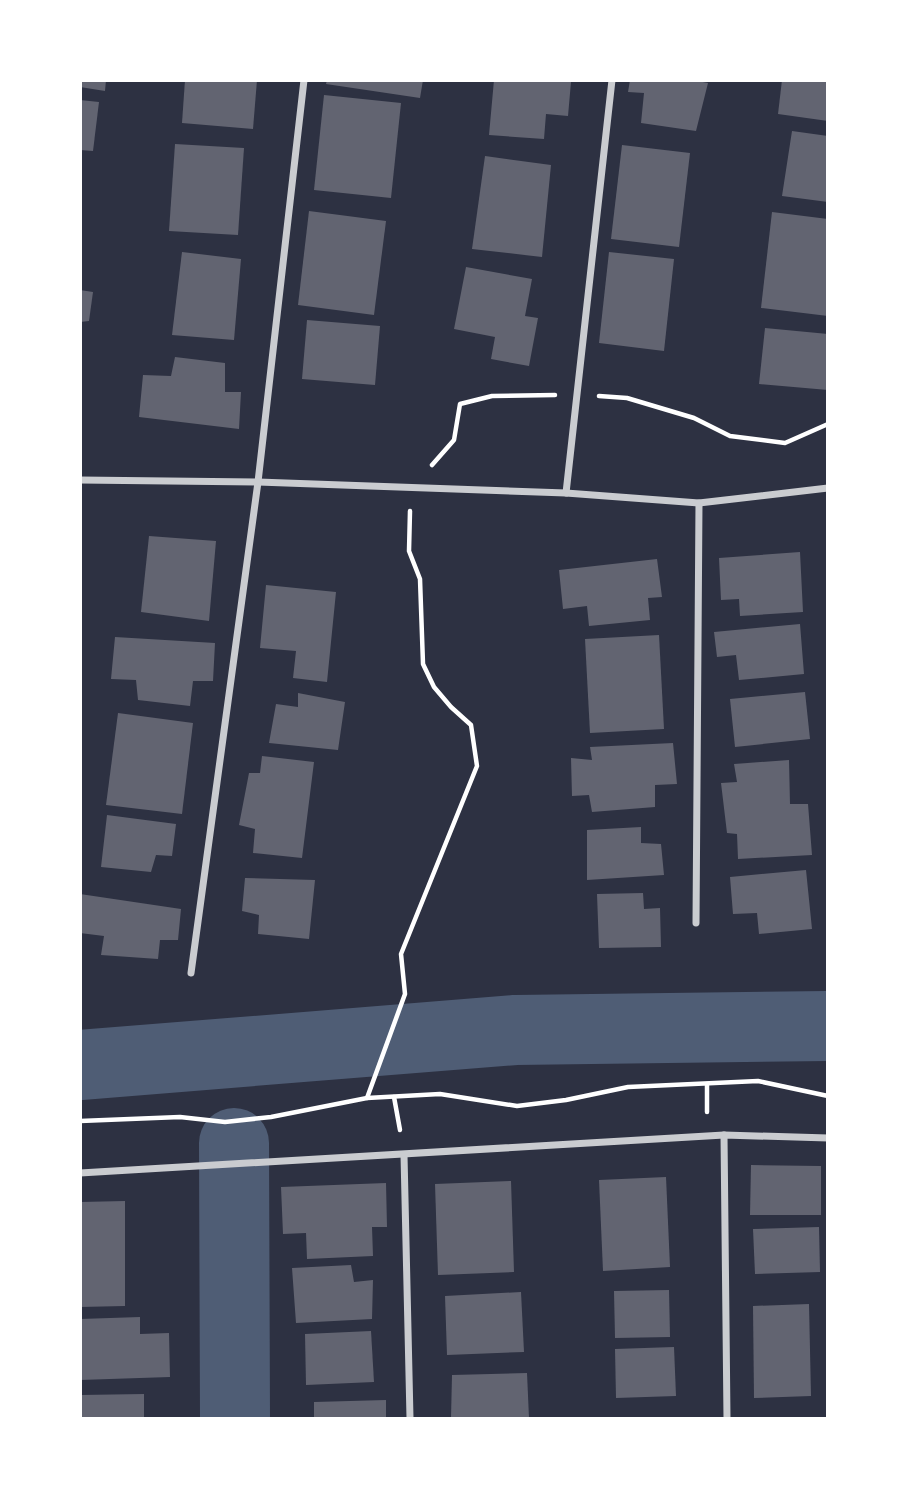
<svg xmlns="http://www.w3.org/2000/svg" width="908" height="1499" viewBox="0 0 908 1499" font-family="Montserrat,sans-serif">
	<rect width="100%" height="100%" fill="#2d3142"/>
	<g fill="none" stroke-linecap="round" stroke-linejoin="round">
		<g stroke="#4f5d75" stroke-width="70">
			<polyline points="80,1065 515,1030 828,1026"/>
			<polyline points="234,1143 235,1418"/>
		</g>
	</g>
	<g fill="#626471">
		<polygon points="80,80 106,80 105,91 80,87"/>
		<polygon points="185,80 257,80 253,129 182,123"/>
		<polygon points="327,80 423,80 420,98 326,84"/>
		<polygon points="494,80 571,82 568,116 546,114 544,139 489,135"/>
		<polygon points="630,80 692,80 708,83 696,131 641,123 644,93 628,92"/>
		<polygon points="782,80 828,80 828,121 778,114"/>
		<polygon points="324,95 401,103 391,198 314,190"/>
		<polygon points="80,100 99,102 93,151 80,150"/>
		<polygon points="792,131 828,136 828,202 782,196"/>
		<polygon points="175,144 244,148 238,235 169,231"/>
		<polygon points="622,145 690,153 679,247 611,239"/>
		<polygon points="485,156 551,165 542,257 472,249"/>
		<polygon points="309,211 386,221 374,315 298,305"/>
		<polygon points="772,212 828,219 828,316 761,308"/>
		<polygon points="182,252 241,259 234,340 172,335"/>
		<polygon points="609,252 674,259 664,351 599,343"/>
		<polygon points="466,267 532,279 525,316 538,318 529,366 491,359 495,337 454,329"/>
		<polygon points="80,290 93,292 89,321 80,322"/>
		<polygon points="307,320 380,326 375,385 302,379"/>
		<polygon points="765,328 828,334 828,390 759,384"/>
		<polygon points="175,357 225,363 225,392 241,392 239,429 139,417 143,375 171,376"/>
		<polygon points="149,536 216,541 209,621 141,612"/>
		<polygon points="800,552 803,612 740,616 739,599 721,600 719,558"/>
		<polygon points="657,559 662,597 648,598 650,620 589,626 587,606 563,609 559,570"/>
		<polygon points="266,585 336,592 327,682 293,678 296,651 260,648"/>
		<polygon points="800,624 804,674 739,680 736,655 717,657 714,632"/>
		<polygon points="659,635 664,729 590,733 585,639"/>
		<polygon points="115,637 215,643 213,681 193,681 190,706 138,700 136,680 111,679"/>
		<polygon points="805,692 810,739 735,747 730,699"/>
		<polygon points="298,693 345,702 338,750 269,743 276,704 298,707"/>
		<polygon points="118,713 193,723 182,814 106,805"/>
		<polygon points="673,743 677,784 655,785 655,807 592,812 589,795 572,796 571,758 592,760 590,747"/>
		<polygon points="262,756 314,762 302,858 253,853 255,829 239,825 249,773 260,773"/>
		<polygon points="789,760 790,804 808,804 812,855 738,859 737,834 727,833 721,783 737,782 734,764"/>
		<polygon points="107,815 176,824 172,856 156,855 151,872 101,867"/>
		<polygon points="641,827 641,843 661,844 664,875 587,880 587,830"/>
		<polygon points="806,870 812,929 759,934 757,913 733,914 730,877"/>
		<polygon points="245,878 315,880 309,939 258,934 259,915 242,911"/>
		<polygon points="643,893 644,909 660,908 661,947 599,948 597,894"/>
		<polygon points="80,894 181,909 178,940 160,940 158,959 101,955 104,936 80,933"/>
		<polygon points="751,1165 821,1166 821,1215 750,1215"/>
		<polygon points="666,1177 670,1267 603,1271 599,1180"/>
		<polygon points="511,1181 514,1272 438,1275 435,1184"/>
		<polygon points="386,1183 387,1227 372,1227 373,1256 307,1259 306,1233 283,1234 281,1187"/>
		<polygon points="125,1201 125,1306 80,1307 80,1202"/>
		<polygon points="819,1227 820,1272 755,1274 753,1229"/>
		<polygon points="351,1265 354,1282 373,1280 372,1319 296,1323 292,1268"/>
		<polygon points="669,1290 670,1337 615,1338 614,1291"/>
		<polygon points="521,1292 524,1352 447,1355 445,1296"/>
		<polygon points="809,1304 811,1396 754,1398 753,1306"/>
		<polygon points="140,1317 140,1334 169,1333 170,1377 80,1380 80,1319"/>
		<polygon points="371,1331 374,1382 306,1385 305,1334"/>
		<polygon points="674,1347 676,1396 616,1398 615,1349"/>
		<polygon points="527,1373 529,1418 451,1418 452,1375"/>
		<polygon points="144,1394 144,1418 80,1418 80,1395"/>
		<polygon points="386,1400 386,1418 314,1418 314,1402"/>
	</g>
	<g fill="none" stroke-linecap="round" stroke-linejoin="round">
		<g stroke="#fff" stroke-width="4.5">
			<polyline points="599,396 627,398 694,418 730,436 785,443 828,424"/>
			<polyline points="432,465 454,440 460,404 492,396 555,395"/>
			<polyline points="394,1097 400,1130"/>
			<polyline points="367,1098 405,994 401,954 477,766 471,725 451,707 434,687 423,664 420,579 409,551 410,511"/>
			<polyline points="707,1112 707,1084"/>
			<polyline points="80,1121 180,1117 225,1122 271,1117 367,1098 440,1094 517,1106 566,1100 628,1087 758,1081 828,1096"/>
		</g>
		<g stroke="#caccd0" stroke-width="7">
			<polyline points="80,480 258,482 566,493 699,503 828,488"/>
			<polyline points="566,493 612,80"/>
			<polyline points="696,923 699,503"/>
			<polyline points="191,973 258,482 304,80"/>
			<polyline points="724,1135 727,1418"/>
			<polyline points="404,1155 410,1418"/>
			<polyline points="80,1173 724,1135 828,1138"/>
		</g>
	</g>
	<rect width="908" height="1499" fill="none" stroke="#ffffff" stroke-width="164"/>
</svg>
